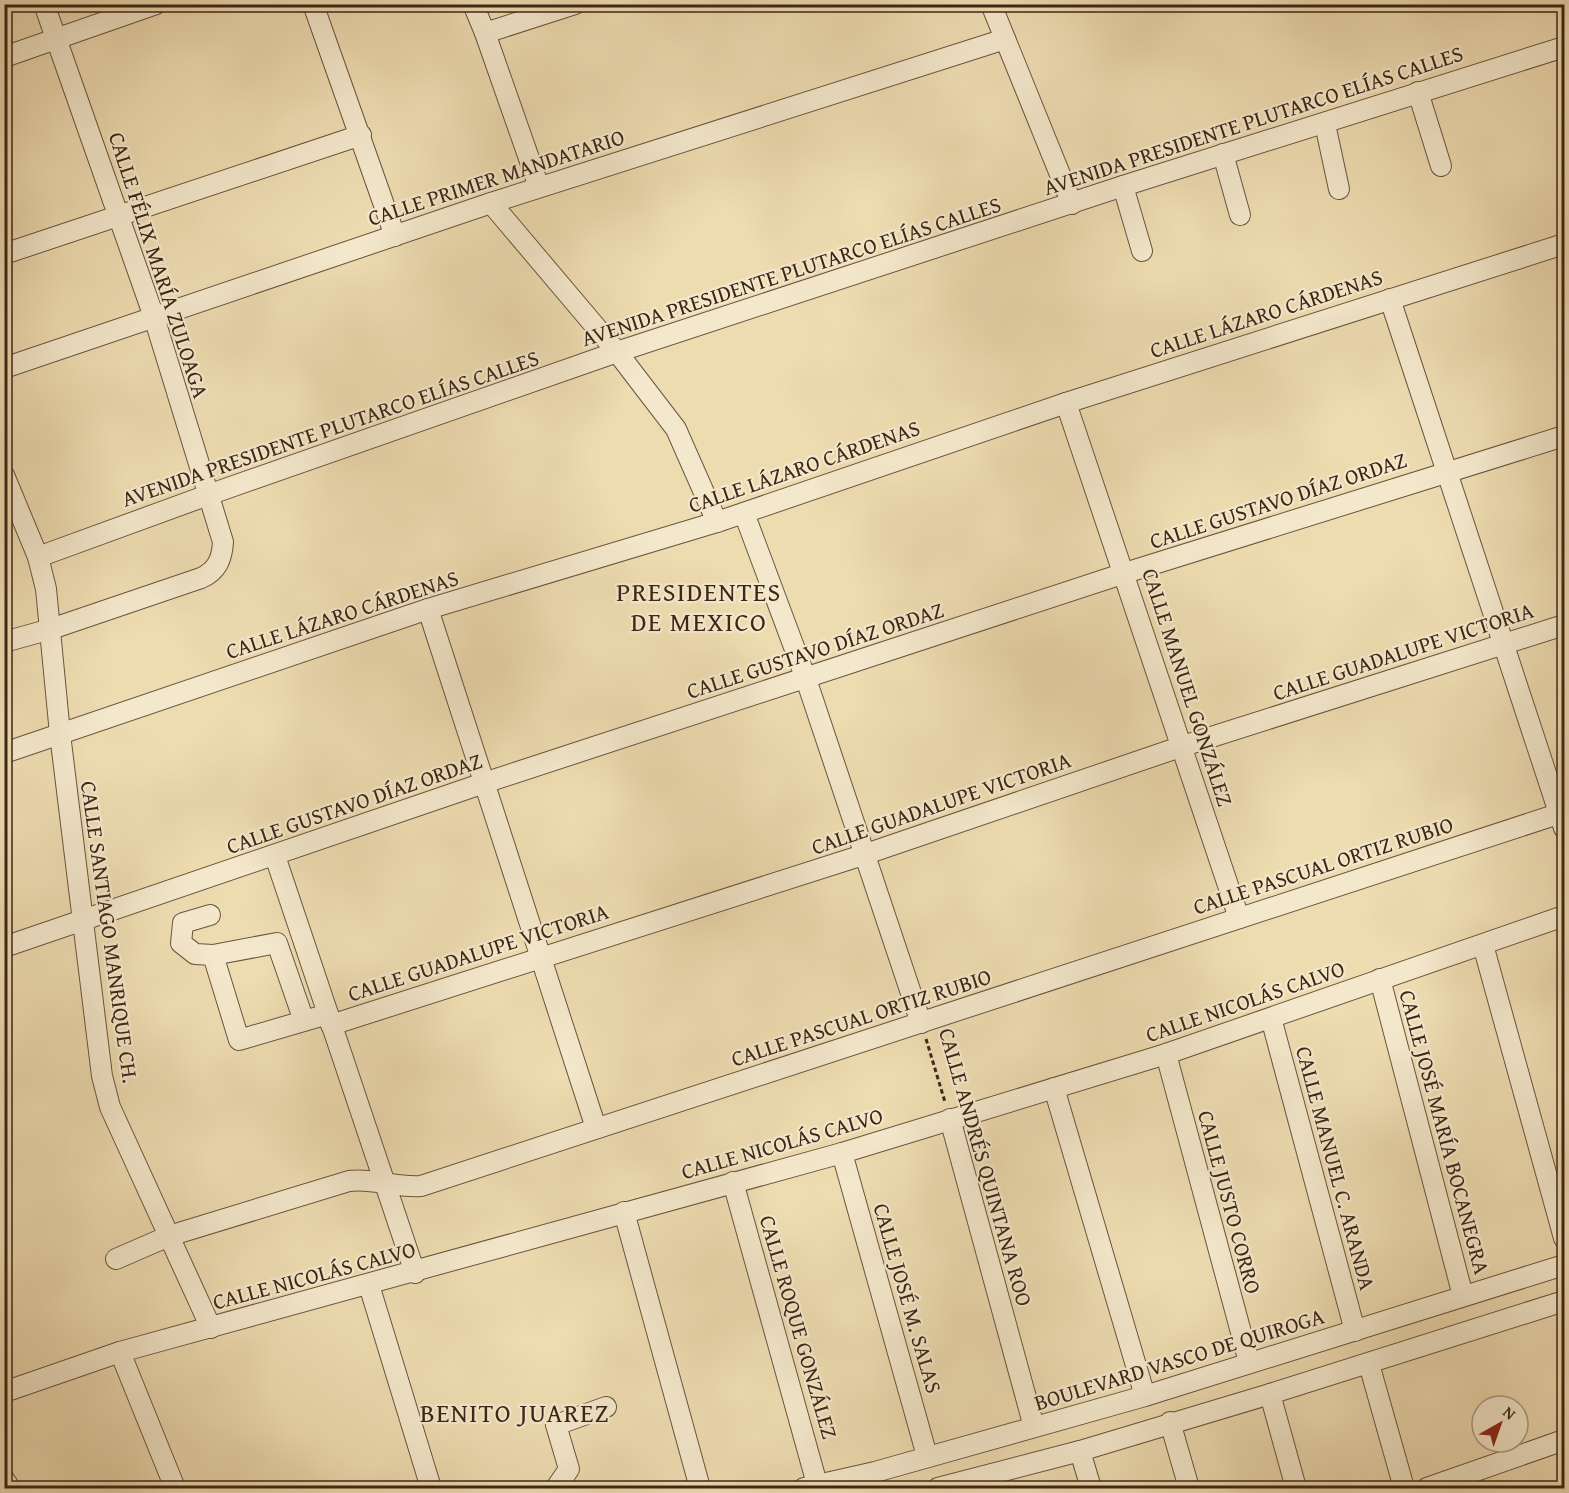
<svg xmlns="http://www.w3.org/2000/svg" width="1569" height="1493" viewBox="0 0 1569 1493" font-family="'Gentium Book Plus',serif">
	<rect width="100%" height="100%" fill="#eedcb1"/>
	<filter id="stains"><feTurbulence type="fractalNoise" baseFrequency=".00333" numOctaves="4"/><feColorMatrix values="0 0 0 0 .2 0 0 0 0 .09 0 0 0 0 .02 0 0 0 .5 -.17"/></filter>
	<radialGradient id="worn" r=".72"><stop offset=".6" stop-color="#630" stop-opacity="0"/><stop offset="1" stop-color="#630" stop-opacity=".3"/></radialGradient>
	<g fill="none" stroke-linecap="round" stroke-linejoin="round">
		<g stroke="#69543e" stroke-width="22">
			<g id="minor">
				<polyline points="313,4 395,236"/>
				<polyline points="473,4 485,33 539,187"/>
				<polyline points="991,4 1072,204"/>
				<polyline points="485,33 575,4"/>
				<polyline points="4,57 156,4"/>
				<polyline points="1418,92 1441,166"/>
				<polyline points="1325,124 1339,189"/>
				<polyline points="1223,154 1240,215"/>
				<polyline points="1123,186 1142,251"/>
				<polyline points="491,203 617,352 676,429 717,522"/>
				<polyline points="4,254 361,135"/>
				<polyline points="1390,299 1564,828"/>
				<polyline points="4,368 491,203 1005,39"/>
				<polyline points="1066,403 1239,918"/>
				<polyline points="4,475 38,557 46,589 60,734 102,1076 110,1107 211,1328"/>
				<polyline points="744,513 806,679 921,1023"/>
				<polyline points="38,557 208,495 617,352 1123,186 1564,47"/>
				<polyline points="428,609 596,1128"/>
				<path d="M4,642L51,629L201,578C217,571 222,559 223,542L154,317L44,4"/>
				<polyline points="4,753 428,609 717,522 1066,403 1564,244"/>
				<polyline points="275,856 415,1273"/>
				<polyline points="210,915 183,923 181,943 195,954 213,955"/>
				<polyline points="1483,945 1564,1238"/>
				<polyline points="4,947 484,783 1125,573 1564,436"/>
				<polyline points="1380,979 1463,1296"/>
				<polyline points="1271,1018 1355,1331"/>
				<polyline points="304,1021 277,943 213,955 239,1040 328,1014"/>
				<polyline points="331,1025 863,855 1183,746 1564,625"/>
				<polyline points="1166,1054 1249,1362"/>
				<polyline points="1054,1088 1145,1396"/>
				<polyline points="950,1119 1034,1427"/>
				<polyline points="842,1153 927,1456"/>
				<polyline points="733,1182 817,1484"/>
				<polyline points="624,1212 700,1488"/>
				<path d="M116,1259L169,1236L349,1181C374,1178 396,1188 421,1186L1564,812"/>
				<polyline points="369,1285 431,1488"/>
				<polyline points="120,1352 175,1488"/>
				<polyline points="1369,1364 1404,1488"/>
				<polyline points="4,1392 120,1352 842,1153 1166,1054 1564,916"/>
				<polyline points="1270,1394 1296,1488"/>
				<polyline points="1170,1422 1189,1488"/>
				<polyline points="1080,1451 1091,1488"/>
				<polyline points="4,1479 10,1488"/>
				<polyline points="556,1488 569,1469 556,1425 606,1407"/>
				<polyline points="804,1488 875,1472 1145,1396 1564,1265"/>
				<polyline points="938,1488 1080,1451 1270,1394 1564,1301"/>
				<polyline points="1427,1488 1564,1440"/>
			</g>
		</g>
		<polyline stroke="#3d2617" stroke-width="3" stroke-dasharray="4.5 3" stroke-linecap="butt" points="926,1039 945,1102"/>
		<use href="#minor" stroke="#f4e8cc" stroke-width="20"/>
	</g>
	<g text-anchor="middle" stroke-width="4.5" stroke-linejoin="round" paint-order="stroke">
		<g font-size="22" fill="#3d2617" stroke="#f4e8cc">
			<text transform="translate(1253 120) rotate(-18)" y="8">AVENIDA PRESIDENTE PLUTARCO ELÍAS CALLES</text>
			<text transform="translate(496 177) rotate(-18)" y="8">CALLE PRIMER MANDATARIO</text>
			<text transform="translate(159 265) rotate(72)" y="8">CALLE FÉLIX MARÍA ZULOAGA</text>
			<text transform="translate(791 271) rotate(-18)" y="8">AVENIDA PRESIDENTE PLUTARCO ELÍAS CALLES</text>
			<text transform="translate(1266 313) rotate(-18)" y="8">CALLE LÁZARO CÁRDENAS</text>
			<text transform="translate(330 428) rotate(-19)" y="8">AVENIDA PRESIDENTE PLUTARCO ELÍAS CALLES</text>
			<text transform="translate(804 466) rotate(-19)" y="8">CALLE LÁZARO CÁRDENAS</text>
			<text transform="translate(1278 500) rotate(-18)" y="8">CALLE GUSTAVO DÍAZ ORDAZ</text>
			<text transform="translate(342 614) rotate(-18)" y="8">CALLE LÁZARO CÁRDENAS</text>
			<text transform="translate(815 650) rotate(-18)" y="8">CALLE GUSTAVO DÍAZ ORDAZ</text>
			<text transform="translate(1403 651) rotate(-18)" y="8">CALLE GUADALUPE VICTORIA</text>
			<text transform="translate(1188 687) rotate(72)" y="8">CALLE MANUEL GONZÁLEZ</text>
			<text transform="translate(354 803) rotate(-19)" y="8">CALLE GUSTAVO DÍAZ ORDAZ</text>
			<text transform="translate(941 803) rotate(-19)" y="8">CALLE GUADALUPE VICTORIA</text>
			<text transform="translate(1323 865) rotate(-18)" y="8">CALLE PASCUAL ORTIZ RUBIO</text>
			<text transform="translate(110 932) rotate(82)" y="8">CALLE SANTIAGO MANRIQUE CH.</text>
			<text transform="translate(478 952) rotate(-18)" y="8">CALLE GUADALUPE VICTORIA</text>
			<text transform="translate(1245 1001) rotate(-19)" y="8">CALLE NICOLÁS CALVO</text>
			<text transform="translate(861 1017) rotate(-18)" y="8">CALLE PASCUAL ORTIZ RUBIO</text>
			<text transform="translate(1445 1132) rotate(75)" y="8">CALLE JOSÉ MARÍA BOCANEGRA</text>
			<text transform="translate(782 1143) rotate(-16)" y="8">CALLE NICOLÁS CALVO</text>
			<text transform="translate(986 1167) rotate(74)" y="8">CALLE ANDRÉS QUINTANA ROO</text>
			<text transform="translate(1336 1168) rotate(75)" y="8">CALLE MANUEL C. ARANDA</text>
			<text transform="translate(1230 1202) rotate(75)" y="8">CALLE JUSTO CORRO</text>
			<text transform="translate(314 1275) rotate(-15)" y="8">CALLE NICOLÁS CALVO</text>
			<text transform="translate(908 1298) rotate(74)" y="8">CALLE JOSÉ M. SALAS</text>
			<text transform="translate(799 1327) rotate(74)" y="8">CALLE ROQUE GONZÁLEZ</text>
			<text transform="translate(1179 1359) rotate(-17)" y="8">BOULEVARD VASCO DE QUIROGA</text>
		</g>
		<g font-size="26" letter-spacing="1.5" fill="#3d2617" stroke="#f4e8cc">
			<text x="699" y="601">PRESIDENTES<tspan x="699" dy="30">DE MEXICO</tspan></text>
			<text x="515" y="1422">BENITO JUAREZ</text>
		</g>
	</g>
	<rect width="1569" height="1493" fill="none" stroke="#eedcb1" stroke-width="24"/>
	<rect x="6" y="6" width="1557" height="1481" fill="none" stroke="#3d2617" stroke-width="3"/>
	<rect x="12" y="12" width="1545" height="1469" fill="none" stroke="#3d2617" stroke-width="1.5"/>
	<g transform="translate(1500 1424) rotate(40)"><circle r="28" fill="#f4e8cc" stroke="#ab9a84" stroke-width="1.5"/>
	<path d="M0-4.5L10 22L0 15L-10 22Z" fill="#8f2418"/>
	<text y="-9" font-size="16" font-weight="bold" text-anchor="middle" fill="#3d2617">N</text>
	</g>
	<rect width="100%" height="100%" filter="url(#stains)"/>
	<rect width="100%" height="100%" fill="url(#worn)"/>
</svg>
